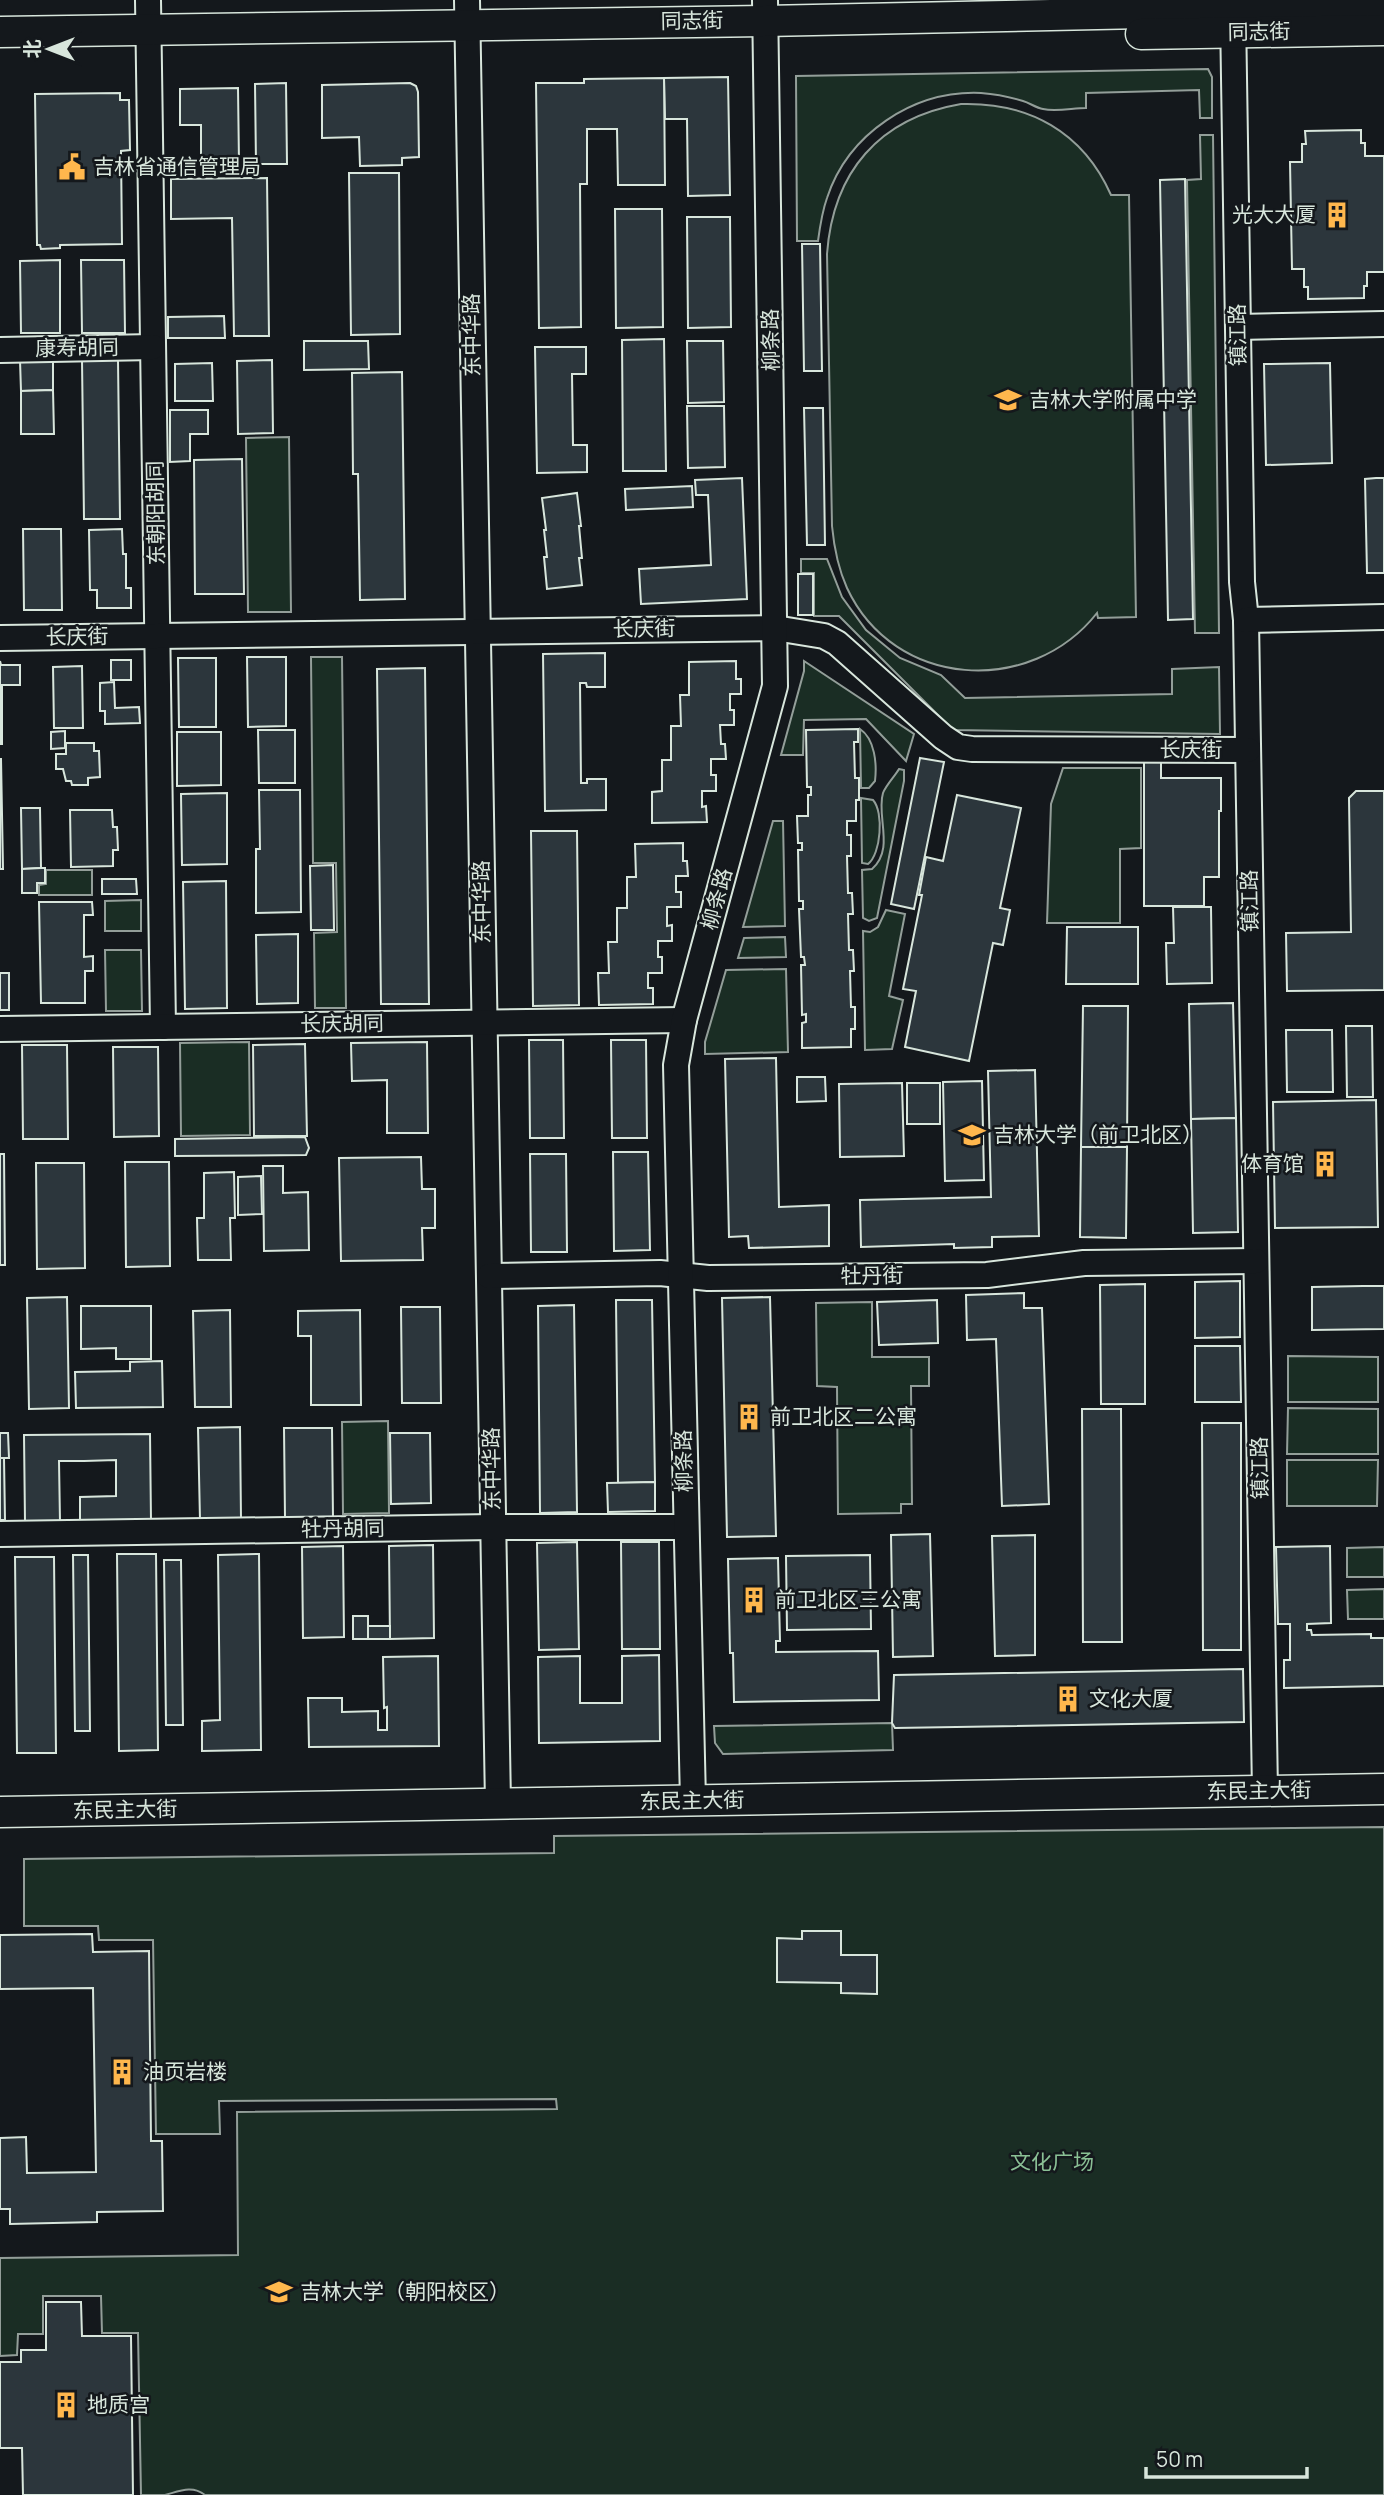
<svg xmlns="http://www.w3.org/2000/svg" width="1384" height="2495" viewBox="0 0 1384 2495" font-family="Manrope,'Noto Sans SC',sans-serif">
	<rect width="100%" height="100%" fill="#14181c"/>
	<g fill="#1a2d24" stroke="#939e99" stroke-width="2">
		<path d="M1208,69L1212,77V118H1200L1199,90L1086,93V108C1073,108 1056,112 1043,109C1036,108 1030,103 1023,101C1010,97 995,94 981,93C913,90 848,134 827,198C822,212 820,226 818,241H797L796,76Z"/>
		<path d="M961,104C1029,102 1083,132 1111,195H1129L1136,617L1098,618L1097,613C1031,697 894,689 847,588C838,568 834,547 832,526L827,254C833,172 879,118 961,104Z"/>
		<polygon points="1200,135 1213,135 1219,633 1195,633 1187,180 1201,179"/>
		<polygon points="289,437 291,612 248,612 246,438"/>
		<polygon points="801,559 827,559 842,597 866,630 900,658 941,675 965,698 1172,694 1172,669 1219,667 1220,734 953,730 839,616 814,616 814,573 801,573"/>
		<polygon points="311,657 342,657 346,1008 315,1008 314,933 337,932 336,863 313,863"/>
		<polygon points="804,661 914,734 906,761 866,719 804,720 803,755 781,755 804,671"/>
		<path d="M860,729C875,739 877,764 875,781L869,788H861Z"/>
		<polygon points="1063,768 1141,768 1141,848 1120,849 1120,923 1047,923 1051,804"/>
		<path d="M899,769L904,770V781L877,918L869,921L863,918L862,870L872,869C895,849 876,816 883,793C886,785 895,776 899,769Z"/>
		<path d="M861,798L873,800C884,812 881,854 868,864L862,863Z"/>
		<polygon points="773,821 783,821 785,926 743,927"/>
		<polygon points="46,870 92,870 92,895 39,895 39,885 46,884"/>
		<polygon points="141,900 141,931 105,931 105,901"/>
		<polygon points="886,910 905,914 889,996 903,1000 892,1049 865,1050 863,931 870,932 878,927"/>
		<polygon points="785,937 786,957 738,958 744,938"/>
		<polygon points="105,950 141,950 142,1011 106,1011"/>
		<polygon points="786,969 788,1052 705,1054 705,1042 726,970"/>
		<polygon points="249,1042 250,1135 181,1136 180,1043"/>
		<polygon points="872,1302 872,1357 929,1357 929,1386 911,1386 912,1504 901,1504 901,1513 838,1514 837,1387 817,1386 816,1303"/>
		<polygon points="1288,1356 1378,1357 1378,1402 1288,1402"/>
		<polygon points="1288,1408 1378,1409 1378,1454 1287,1454"/>
		<polygon points="388,1421 389,1513 343,1514 342,1422"/>
		<polygon points="1287,1460 1378,1460 1377,1506 1287,1506"/>
		<polygon points="1384,1547 1384,1577 1347,1577 1347,1548"/>
		<polygon points="1384,1589 1384,1619 1348,1619 1347,1590"/>
		<polygon points="892,1723 893,1750 723,1754 715,1743 714,1726"/>
		<path d="M1384,1827V2495H205C192,2485 180,2491 165,2495C158,2495 148,2495 141,2495L138,2333H102L101,2296H43V2334H18L17,2355L0,2356V2258L238,2255L237,2112L557,2109L556,2099L219,2101L220,2134H156L153,1940H99L98,1926H24V1859L554,1853V1836Z"/>
	</g>
	<g fill="#2c363c" stroke="#d8e6dc" stroke-width="2">
		<polygon points="728,77 730,195 688,196 687,119 665,119 664,78"/>
		<polygon points="664,78 665,185 618,185 617,129 587,129 587,184 580,184 581,327 539,328 536,83 584,83 584,79"/>
		<polygon points="286,83 287,164 256,164 255,84"/>
		<polygon points="410,83 416,86 418,92 419,157 402,158 402,165 360,166 359,137 322,138 322,85"/>
		<polygon points="238,88 239,163 201,164 201,125 180,125 180,89"/>
		<polygon points="120,93 120,100 129,100 130,150 121,151 122,244 60,245 60,248 41,249 40,245 37,245 35,94"/>
		<polygon points="1361,130 1361,143 1365,143 1365,156 1384,156 1384,272 1367,272 1367,286 1364,286 1364,298 1308,299 1308,287 1304,287 1304,269 1292,269 1290,162 1302,162 1302,144 1306,144 1305,131"/>
		<polygon points="349,173 399,173 400,334 351,335"/>
		<polygon points="267,178 269,336 234,336 232,218 171,219 171,179"/>
		<polygon points="1185,179 1193,619 1168,620 1160,180"/>
		<polygon points="615,209 662,209 663,327 616,328"/>
		<polygon points="687,217 730,217 731,327 688,328"/>
		<polygon points="802,244 820,244 822,371 804,371"/>
		<polygon points="60,260 60,333 21,333 20,261"/>
		<polygon points="81,260 124,260 125,333 82,333"/>
		<polygon points="224,316 225,338 168,338 168,317"/>
		<polygon points="664,339 666,471 623,471 622,340"/>
		<polygon points="304,341 368,341 369,369 304,370"/>
		<polygon points="687,341 723,341 724,402 688,403"/>
		<polygon points="535,347 586,347 586,374 572,374 573,445 587,445 587,472 537,473"/>
		<polygon points="20,360 53,360 53,390 21,391"/>
		<polygon points="82,360 118,360 120,519 84,519"/>
		<polygon points="272,360 273,433 238,434 237,361"/>
		<polygon points="212,363 213,401 175,401 175,364"/>
		<polygon points="1330,363 1332,463 1266,465 1264,364"/>
		<polygon points="402,372 405,599 360,600 358,474 353,474 352,373"/>
		<polygon points="53,390 54,434 21,434 21,391"/>
		<polygon points="687,406 724,406 725,467 688,468"/>
		<polygon points="804,408 823,408 825,545 807,545"/>
		<polygon points="170,410 208,410 208,434 190,434 190,461 170,462"/>
		<polygon points="242,459 244,594 195,594 194,460"/>
		<polygon points="742,478 747,599 641,604 639,569 711,565 708,495 696,495 695,480"/>
		<polygon points="1376,478 1384,478 1384,573 1367,573 1365,479"/>
		<polygon points="692,486 693,507 626,510 625,489"/>
		<polygon points="577,493 581,526 579,526 582,558 579,558 582,585 547,589 544,557 547,557 544,530 546,530 542,498"/>
		<polygon points="23,529 61,529 62,610 24,610"/>
		<polygon points="122,529 123,554 126,554 126,588 131,588 131,608 97,608 97,590 90,590 89,530"/>
		<rect x="798" y="574" width="15" height="41"/>
		<polygon points="605,653 605,687 587,687 586,683 580,683 581,783 587,783 587,779 606,779 606,810 545,811 543,654"/>
		<polygon points="247,657 286,657 286,726 248,727"/>
		<polygon points="178,658 216,658 216,727 179,727"/>
		<rect x="111" y="660" width="20" height="20"/>
		<polygon points="0,661 1,665 20,665 20,685 2,685 2,744 0,744"/>
		<polygon points="736,661 736,679 741,679 741,694 730,694 730,710 734,710 734,725 720,725 721,744 725,744 726,759 711,759 711,775 716,775 716,791 702,791 702,807 706,806 707,822 652,823 652,792 662,791 662,760 671,760 671,726 681,726 680,695 689,695 689,662"/>
		<polygon points="82,666 83,728 54,728 53,667"/>
		<polygon points="425,668 429,1004 381,1004 377,669"/>
		<polygon points="114,682 115,708 139,707 140,723 105,724 105,711 100,711 100,683"/>
		<polygon points="858,729 858,742 854,742 855,778 859,778 859,800 856,800 856,821 847,821 847,835 851,835 851,856 847,856 848,893 852,893 853,914 848,914 849,950 853,950 854,971 850,971 851,1007 855,1007 855,1029 851,1029 851,1047 802,1048 802,1023 806,1022 806,1014 802,1015 801,965 805,965 804,957 801,957 799,909 803,909 803,901 799,901 798,850 802,850 802,843 798,843 797,816 808,816 808,795 811,795 811,787 807,787 806,730"/>
		<polygon points="258,730 295,730 295,783 259,783"/>
		<polygon points="65,731 65,748 51,749 51,732"/>
		<polygon points="177,732 221,732 221,785 177,786"/>
		<polygon points="66,743 94,743 94,751 99,751 100,777 88,778 88,785 72,785 71,781 66,781 63,769 56,769 56,754 66,754"/>
		<polygon points="920,758 944,762 914,909 891,904"/>
		<polygon points="0,759 1,759 3,869 0,869"/>
		<polygon points="1144,762 1161,762 1161,778 1221,778 1221,811 1219,811 1219,877 1204,877 1204,906 1144,906"/>
		<polygon points="259,790 300,790 301,912 256,913 256,849 260,849"/>
		<polygon points="1356,791 1384,791 1384,990 1287,991 1286,933 1351,932 1349,798"/>
		<polygon points="227,793 227,864 182,865 181,794"/>
		<polygon points="957,795 1021,808 1000,908 1010,910 1003,945 993,943 969,1061 905,1047 916,991 903,989 922,895 919,895 926,857 943,861"/>
		<polygon points="21,808 40,808 41,868 22,869"/>
		<polygon points="70,810 112,810 113,827 117,827 118,850 113,850 113,866 71,867"/>
		<polygon points="531,831 577,831 579,1005 533,1006"/>
		<polygon points="683,843 683,861 687,861 688,876 676,876 676,892 681,892 681,907 667,907 667,926 672,925 672,941 658,941 658,957 662,957 662,973 648,973 648,988 653,988 653,1004 599,1005 598,973 609,973 608,942 617,942 617,908 627,908 627,877 636,877 635,844"/>
		<polygon points="333,865 334,930 311,930 310,866"/>
		<polygon points="41,868 45,868 45,883 37,883 37,893 22,893 22,869"/>
		<polygon points="102,879 136,879 137,894 102,894"/>
		<polygon points="226,881 227,1008 185,1009 183,882"/>
		<polygon points="39,902 92,902 93,915 84,915 84,957 93,956 93,971 85,971 85,1003 41,1003"/>
		<polygon points="1173,907 1211,907 1212,983 1167,984 1166,943 1174,943"/>
		<polygon points="1067,927 1138,927 1138,984 1066,984"/>
		<polygon points="298,934 298,1003 257,1004 256,935"/>
		<rect x="0" y="973" width="9" height="37"/>
		<polygon points="1233,1003 1236,1118 1191,1119 1189,1004"/>
		<polygon points="1083,1006 1128,1006 1127,1147 1081,1147"/>
		<polygon points="1346,1026 1372,1026 1373,1097 1347,1097"/>
		<polygon points="1286,1030 1332,1030 1333,1092 1287,1092"/>
		<polygon points="529,1040 563,1040 564,1138 530,1138"/>
		<polygon points="611,1040 646,1040 647,1138 612,1138"/>
		<polygon points="427,1042 428,1133 387,1133 387,1080 352,1081 351,1043"/>
		<polygon points="305,1044 307,1136 254,1136 253,1045"/>
		<polygon points="22,1045 67,1045 68,1139 23,1139"/>
		<polygon points="113,1047 158,1047 159,1136 114,1137"/>
		<polygon points="776,1058 779,1207 829,1205 829,1246 749,1248 748,1236 729,1237 725,1059"/>
		<polygon points="1035,1070 1039,1236 992,1237 992,1247 954,1248 954,1244 861,1247 860,1200 991,1197 988,1071"/>
		<polygon points="797,1077 825,1077 826,1101 797,1102"/>
		<polygon points="982,1081 984,1180 945,1181 943,1082"/>
		<polygon points="902,1083 904,1156 840,1157 839,1084"/>
		<rect x="907" y="1083" width="33" height="41"/>
		<polygon points="1376,1100 1378,1227 1275,1228 1273,1102"/>
		<polygon points="1236,1118 1238,1232 1193,1233 1191,1119"/>
		<polygon points="305,1137 309,1148 306,1155 175,1156 175,1139"/>
		<polygon points="1081,1147 1127,1147 1126,1238 1080,1237"/>
		<polygon points="613,1152 648,1152 650,1250 614,1251"/>
		<polygon points="0,1154 4,1154 5,1265 0,1265"/>
		<polygon points="530,1154 566,1154 567,1252 531,1252"/>
		<polygon points="421,1157 422,1189 435,1189 435,1228 422,1228 423,1260 341,1261 339,1158"/>
		<polygon points="125,1162 169,1162 170,1266 126,1267"/>
		<polygon points="36,1163 84,1163 85,1268 37,1269"/>
		<polygon points="263,1166 283,1166 283,1193 308,1192 309,1250 264,1251"/>
		<polygon points="234,1172 235,1218 230,1218 231,1260 198,1260 197,1218 204,1218 204,1173"/>
		<polygon points="261,1176 262,1214 238,1215 238,1177"/>
		<polygon points="1240,1281 1240,1337 1195,1338 1195,1282"/>
		<polygon points="1145,1284 1145,1404 1101,1404 1100,1285"/>
		<polygon points="1363,1286 1384,1286 1384,1329 1312,1330 1312,1287"/>
		<polygon points="1024,1293 1024,1308 1042,1308 1049,1504 1002,1506 996,1339 967,1340 966,1295"/>
		<polygon points="67,1297 69,1408 29,1409 27,1298"/>
		<polygon points="770,1297 776,1536 727,1537 722,1298"/>
		<polygon points="616,1300 652,1300 655,1482 618,1483"/>
		<polygon points="937,1300 938,1343 879,1345 877,1302"/>
		<polygon points="574,1305 577,1512 540,1513 538,1306"/>
		<polygon points="81,1306 151,1306 151,1359 116,1359 116,1348 81,1349"/>
		<polygon points="401,1307 440,1307 441,1403 402,1403"/>
		<polygon points="230,1310 231,1407 195,1407 193,1311"/>
		<polygon points="360,1310 361,1405 311,1405 311,1336 298,1336 298,1311"/>
		<polygon points="1195,1346 1240,1346 1241,1402 1195,1402"/>
		<polygon points="162,1361 163,1407 76,1408 75,1372 130,1371 130,1362"/>
		<polygon points="1082,1409 1121,1409 1122,1642 1083,1642"/>
		<polygon points="1202,1423 1241,1423 1241,1650 1203,1650"/>
		<polygon points="240,1427 241,1519 200,1520 198,1428"/>
		<polygon points="284,1428 332,1428 333,1518 285,1518"/>
		<polygon points="0,1433 8,1433 9,1458 0,1458"/>
		<polygon points="390,1433 430,1433 431,1503 391,1504"/>
		<polygon points="150,1434 151,1521 80,1522 80,1497 116,1496 116,1460 84,1461 59,1461 60,1522 25,1522 24,1435"/>
		<polygon points="0,1458 4,1458 5,1520 0,1520"/>
		<polygon points="655,1482 655,1511 608,1512 607,1483"/>
		<polygon points="930,1534 933,1656 893,1657 891,1535"/>
		<polygon points="1035,1535 1035,1655 995,1656 992,1536"/>
		<polygon points="577,1542 579,1649 539,1650 537,1543"/>
		<polygon points="621,1542 659,1542 660,1649 622,1649"/>
		<polygon points="433,1545 434,1638 390,1639 389,1546"/>
		<polygon points="343,1546 344,1637 303,1638 302,1547"/>
		<polygon points="1330,1546 1331,1623 1307,1624 1307,1630 1311,1630 1312,1635 1371,1634 1371,1638 1384,1638 1384,1686 1284,1688 1284,1660 1290,1660 1290,1624 1278,1624 1276,1547"/>
		<polygon points="117,1554 156,1554 158,1750 119,1751"/>
		<polygon points="259,1554 261,1750 202,1751 202,1721 220,1720 218,1555"/>
		<polygon points="73,1555 88,1555 90,1731 75,1731"/>
		<polygon points="870,1555 871,1629 787,1630 786,1556"/>
		<polygon points="15,1557 54,1557 56,1753 17,1753"/>
		<polygon points="778,1558 780,1641 776,1641 776,1652 878,1651 879,1700 734,1702 733,1653 730,1653 728,1559"/>
		<polygon points="164,1560 181,1560 183,1725 166,1725"/>
		<rect x="353" y="1616" width="15" height="23"/>
		<rect x="368" y="1626" width="22" height="13"/>
		<polygon points="659,1655 660,1741 539,1743 538,1657 580,1656 580,1703 622,1703 622,1656"/>
		<polygon points="438,1656 439,1746 309,1747 308,1698 342,1698 342,1712 378,1711 378,1730 387,1730 387,1707 384,1708 383,1657"/>
		<polygon points="1243,1669 1244,1722 895,1728 892,1723 894,1675"/>
		<polygon points="802,1931 841,1931 841,1955 877,1955 877,1994 841,1993 841,1983 777,1982 777,1938 802,1939"/>
		<polygon points="92,1934 93,1952 149,1951 151,2141 162,2141 163,2211 97,2212 97,2222 10,2224 10,2209 0,2209 0,2138 26,2137 27,2173 96,2172 93,1988 0,1989 0,1935"/>
		<polygon points="46,2302 81,2302 82,2336 131,2336 133,2495 23,2495 22,2448 0,2448 0,2362 21,2362 21,2350 46,2350"/>
	</g>
	<g fill="none" stroke-linecap="round" stroke-linejoin="round">
		<g stroke="#d8e6dc" stroke-width="28">
			<g id="minor">
				<polyline points="148,0 163,1027"/>
				<polyline points="467,0 498,1804"/>
				<polyline points="1233,15 1242,582 1246,620 1265,1792"/>
				<polyline points="1238,327 1384,324"/>
				<polyline points="0,350 153,347"/>
				<polyline points="1246,620 1384,617"/>
				<polyline points="0,638 775,628 824,636 837,643 943,737 958,747 972,749 1248,750"/>
				<polyline points="0,1029 684,1020"/>
				<polyline points="489,1276 660,1273 708,1278 987,1275 1084,1263 1256,1261"/>
				<polyline points="0,1534 493,1527 686,1527"/>
				<polyline points="693,1801 676,1065 684,1020 775,686 765,0"/>
			</g>
		</g>
		<g stroke="#d8e6dc" stroke-width="33">
			<g id="major">
				<polyline points="0,32 765,21 1384,8"/>
				<polyline points="1141,34 1384,30"/>
				<polyline points="0,1812 1384,1789"/>
			</g>
		</g>
		<use href="#minor" stroke="#14181c" stroke-width="24"/>
		<use href="#major" stroke="#14181c" stroke-width="30"/>
	</g>
	<defs>
		<g id="civic-bare" transform="scale(2.1)"><path d="M-.6-6.5H3V-4.5H.6V-3L4-1V1h2V6H-6V1h2V-1L-.6-3ZM-1.2 2.5V6h2.4V2.5Z" fill="#ffb74d" stroke="#14181c" stroke-width="2.5" paint-order="stroke"/></g>
		<g id="building-bare" transform="scale(2.1)"><path d="M-4-6H4V6H1V3H-1V6H-4ZM-2.5-4.3h1.7v1.8h-1.7ZM.8-4.3h1.7v1.8H.8ZM-2.5-1h1.7V.8h-1.7ZM.8-1h1.7V.8H.8Z" fill="#ffb74d" stroke="#14181c" stroke-width="2.5" paint-order="stroke"/></g>
		<g id="school-bare" transform="scale(2.1)"><path d="M0-5L7-2L0 1L-7-2ZM-4 1L0 2.5L4 1V4Q0 6-4 4Z" fill="#ffb74d" stroke="#14181c" stroke-width="2.5" paint-order="stroke"/></g>
		<g id="university-bare" transform="scale(2.1)"><path d="M0-5L7-2L0 1L-7-2ZM-4 1L0 2.5L4 1V4Q0 6-4 4Z" fill="#ffb74d" stroke="#14181c" stroke-width="2.5" paint-order="stroke"/></g>
	</defs>
	<g fill-rule="evenodd">
		<use href="#civic-bare" x="72" y="167"/>
		<use href="#building-bare" x="1337" y="215"/>
		<use href="#school-bare" x="1008" y="400"/>
		<use href="#university-bare" x="972" y="1135"/>
		<use href="#building-bare" x="1325" y="1164"/>
		<use href="#building-bare" x="749" y="1417"/>
		<use href="#building-bare" x="754" y="1600"/>
		<use href="#building-bare" x="1068" y="1699"/>
		<use href="#building-bare" x="122" y="2072"/>
		<use href="#university-bare" x="279" y="2292"/>
		<use href="#building-bare" x="66" y="2405"/>
	</g>
	<g text-anchor="middle" stroke-width="5" stroke-linejoin="round" paint-order="stroke">
		<g font-size="21" fill="#d8e6dc" stroke="#14181c">
			<text transform="translate(692 21) rotate(-1)" y="7">同志街</text>
			<text transform="translate(1259 32) rotate(-1)" y="7">同志街</text>
			<text transform="translate(472 335) rotate(-91)" y="7">东中华路</text>
			<text transform="translate(1238 335) rotate(-91)" y="7">镇江路</text>
			<text transform="translate(771 340) rotate(-91)" y="7">柳条路</text>
			<text transform="translate(77 348) rotate(-1)" y="7">康寿胡同</text>
			<text transform="translate(156 513) rotate(-91)" y="7">东朝阳胡同</text>
			<text transform="translate(644 629) rotate(-1)" y="7">长庆街</text>
			<text transform="translate(77 637) rotate(-1)" y="7">长庆街</text>
			<text x="1191" y="757">长庆街</text>
			<text transform="translate(717 899) rotate(-75)" y="7">柳条路</text>
			<text transform="translate(1250 901) rotate(-91)" y="7">镇江路</text>
			<text transform="translate(482 902) rotate(-91)" y="7">东中华路</text>
			<text transform="translate(342 1024) rotate(-1)" y="7">长庆胡同</text>
			<text transform="translate(872 1276) rotate(-1)" y="7">牡丹街</text>
			<text transform="translate(684 1461) rotate(-91)" y="7">柳条路</text>
			<text transform="translate(1260 1468) rotate(-91)" y="7">镇江路</text>
			<text transform="translate(492 1469) rotate(-91)" y="7">东中华路</text>
			<text transform="translate(343 1529) rotate(-1)" y="7">牡丹胡同</text>
			<text transform="translate(1259 1791) rotate(-1)" y="7">东民主大街</text>
			<text transform="translate(692 1801) rotate(-1)" y="7">东民主大街</text>
			<text transform="translate(125 1810) rotate(-1)" y="7">东民主大街</text>
		</g>
		<g font-size="21" fill="#d8e6dc" stroke="#14181c" text-anchor="start">
			<text x="93" y="174">吉林省通信管理局</text>
			<text x="1316" y="222" text-anchor="end">光大大厦</text>
			<text x="1029" y="407">吉林大学附属中学</text>
			<text x="993" y="1142">吉林大学（前卫北区）</text>
			<text x="1304" y="1171" text-anchor="end">体育馆</text>
			<text x="770" y="1424">前卫北区二公寓</text>
			<text x="775" y="1607">前卫北区三公寓</text>
			<text x="1089" y="1706">文化大厦</text>
			<text x="143" y="2079">油页岩楼</text>
			<text x="300" y="2299">吉林大学（朝阳校区）</text>
			<text x="87" y="2412">地质宫</text>
		</g>
		<g font-size="21" fill="#8ac095" stroke="#14181c">
			<text x="1052" y="2169">文化广场</text>
		</g>
	</g>
	<g transform="translate(49 49) rotate(270)" stroke="#14181c" stroke-width="5" paint-order="stroke">
	<path d="M0-5L12 26L0 18L-12 26Z" fill="#d8e6dc"/>
	<text y="-10" font-size="19" font-weight="bold" text-anchor="middle" fill="#d8e6dc">北</text>
	</g>
	<path d="M1146 2467v10h161v-10" fill="none" stroke="#d8e6dc" stroke-width="3.5"/>
	<text x="1156" y="2467" font-size="21" fill="#d8e6dc" stroke="#14181c" stroke-width="5" paint-order="stroke">50 m</text>
</svg>
